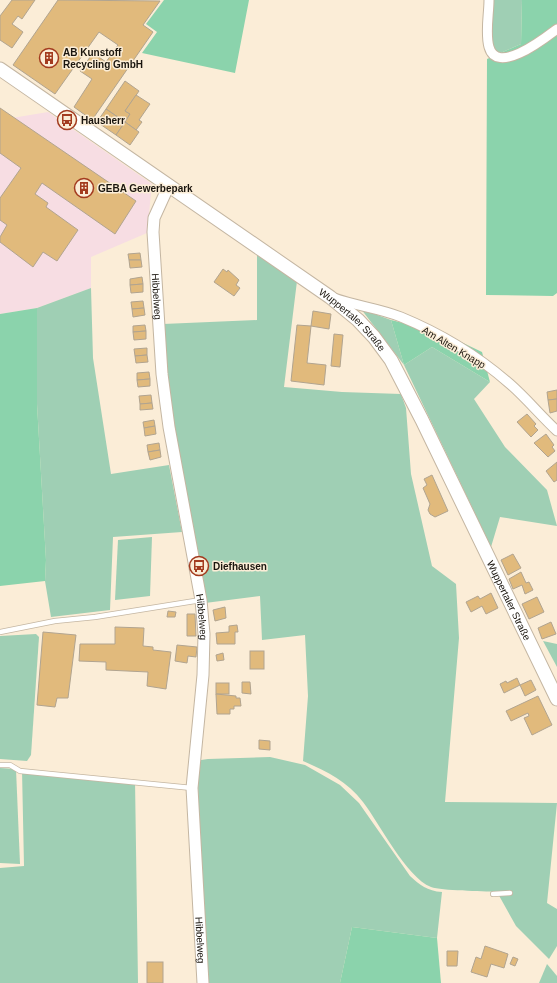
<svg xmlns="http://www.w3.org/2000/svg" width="557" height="983" viewBox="0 0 557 983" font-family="Arial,sans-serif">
	<rect width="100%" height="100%" fill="#fbedd7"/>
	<polygon fill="#f7dde3" points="48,112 152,184 147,233 91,257 91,288 37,308 0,314 0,120"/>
	<g fill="#9fcfb4">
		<polygon points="490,0 522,0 521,44 496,55 488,45"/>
		<path d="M257,254L297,281L284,387L342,392L401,394L406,408L411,474L432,566L456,584L459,638L445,802L557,803L547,903L557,909V946L549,959L516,926L497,892C482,891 442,891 431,887C406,877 380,824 363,802C347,781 326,771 303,761L308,696L305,635L262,640L260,596L205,603C189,510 170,418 163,324L257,320Z"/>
		<polygon points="91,288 93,358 111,474 169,465 182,532 113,537 110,610 51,617 45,581 46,560 37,404 37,308"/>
		<polygon points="361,309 391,320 404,365 432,347 490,382 474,399 505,447 547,490 557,526 500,517 491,547 404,365"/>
		<polygon points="152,537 150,596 115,600 118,540"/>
		<polygon points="36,634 39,637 31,755 27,761 0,759 0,636"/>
		<polygon points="543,641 557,644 557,667"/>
		<path d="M270,757L305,765L340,785L359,803L410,876C420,885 427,891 442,892L437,938L352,927L340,983H207C206,909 197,836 198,762L201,760L208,759Z"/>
		<polygon points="0,768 16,769 20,864 0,863"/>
		<polygon points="22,770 135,780 138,983 0,983 0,868 24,866"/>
		<polygon points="547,964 557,976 557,983 539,983"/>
	</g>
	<g fill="#8bd3ac">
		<polygon points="164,0 249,0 235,73 142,53 157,32 146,24"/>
		<polygon points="522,0 557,0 557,293 553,296 486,295 487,59 521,44"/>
		<polygon points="37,308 37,404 46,560 45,581 0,586 0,314"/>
		<polygon points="391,320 440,332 482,352 490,382 432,347 404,365"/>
		<polygon points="352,927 437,938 441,983 340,983"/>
	</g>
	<g fill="#e1ba7c" stroke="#b1a490">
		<polygon points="12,0 35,0 22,19 18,16 12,24 23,32 12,48 0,40 0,16"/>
		<polygon points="58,0 160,1 143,25 153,32 92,120 74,107 92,79 80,71 93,53 106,62 118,45 99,32 55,94 13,65"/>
		<polygon points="125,81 139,91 125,111 130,114 125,122 106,109"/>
		<polygon points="136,95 150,104 139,120 142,122 136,130 125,122 130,114 125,111"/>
		<polygon points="0,108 136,201 115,234 42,183 35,194 48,203 46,207 78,230 57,261 43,252 33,267 0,242 0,237 7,225 0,220 0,198 21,168 0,153"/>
		<polygon points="106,109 125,122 116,135 97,122"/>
		<polygon points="125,122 139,132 130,145 116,135"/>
		<polygon points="140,253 141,260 129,260 128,254"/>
		<polygon points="129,260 141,260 142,267 130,268"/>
		<polygon points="223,269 227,272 228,270 239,280 236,285 240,288 234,296 214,282"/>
		<polygon points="142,277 143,284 130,285 130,279"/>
		<polygon points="143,284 143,292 131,293 130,285"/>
		<polygon points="143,301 144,308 132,309 131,302"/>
		<polygon points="144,308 145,315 133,317 132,309"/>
		<polygon points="313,311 331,314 329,329 311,326"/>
		<polygon points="145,325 146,331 133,332 133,326"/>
		<polygon points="297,325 311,326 307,363 326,365 324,385 291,381"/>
		<polygon points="146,331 146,339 134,340 133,332"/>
		<polygon points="334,334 343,335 340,367 331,366"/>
		<polygon points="147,348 147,355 135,356 134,349"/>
		<polygon points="147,355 148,362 136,363 135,356"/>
		<polygon points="149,372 150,379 137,380 137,373"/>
		<polygon points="150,379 150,386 138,387 137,380"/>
		<polygon points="557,390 557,399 548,400 547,392"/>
		<polygon points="151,395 152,403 140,404 139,396"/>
		<polygon points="557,399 557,411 550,413 548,400"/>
		<polygon points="152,403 153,409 140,410 140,404"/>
		<polygon points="527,414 536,424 534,426 538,430 531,437 517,422"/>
		<polygon points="154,420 155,426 144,428 143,422"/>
		<polygon points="155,426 156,434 145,436 144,428"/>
		<polygon points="546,434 554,445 552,447 555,451 548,457 534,443"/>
		<polygon points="159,443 160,450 148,452 147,445"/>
		<polygon points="160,450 161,457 150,460 148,452"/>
		<polygon points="557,462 557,480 554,482 546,471"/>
		<polygon points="432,475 448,511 435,517 430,514 428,510 430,504 423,488 427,485 424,479"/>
		<polygon points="513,554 521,568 508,575 501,560"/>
		<polygon points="521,572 526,583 529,582 533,590 525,594 522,585 513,589 509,579"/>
		<polygon points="491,593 498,608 486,614 482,606 471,612 466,602 478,596 480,599"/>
		<polygon points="537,597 544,612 529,619 522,604"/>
		<polygon points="225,607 226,618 215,621 213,610"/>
		<polygon points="168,611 176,612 175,617 167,617"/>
		<polygon points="187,614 195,614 196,636 187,636"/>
		<polygon points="551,622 556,634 542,639 538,628"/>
		<polygon points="237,625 238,632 235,632 235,644 217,644 216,633 229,632 229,626"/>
		<polygon points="115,627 144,628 143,646 153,647 153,650 171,652 166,689 147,686 148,672 106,670 106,662 79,661 80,644 115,644"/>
		<polygon points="43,632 76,635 68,698 57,698 55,707 37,705"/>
		<polygon points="177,645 197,647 196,657 188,656 187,663 175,661"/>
		<rect x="250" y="651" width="14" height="18"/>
		<polygon points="223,653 224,660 217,661 216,655"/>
		<polygon points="517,678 520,685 504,693 500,684 506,681 507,683"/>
		<polygon points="531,680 536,690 525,696 520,685"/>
		<polygon points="242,682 250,682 251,694 242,693"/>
		<rect x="216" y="683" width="13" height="11"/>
		<polygon points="216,694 236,696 236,698 240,698 241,706 234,706 234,709 230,709 230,714 217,714"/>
		<polygon points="538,696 552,725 532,735 524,718 529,716 528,713 511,721 506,711"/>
		<polygon points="259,740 270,741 270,750 259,749"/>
		<polygon points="485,946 508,954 504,968 491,964 487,977 471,972 476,957 481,959"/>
		<polygon points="447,951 458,951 457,966 447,966"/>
		<polygon points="513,957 518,959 515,966 510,964"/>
		<rect x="147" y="962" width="16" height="21"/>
	</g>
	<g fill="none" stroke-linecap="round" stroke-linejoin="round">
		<g stroke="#c4b6a2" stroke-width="6">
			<g id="service">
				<polyline points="0,632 55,621 95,617 201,600"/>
				<polyline points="0,765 10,765 20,771 192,788"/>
				<polyline points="493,894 510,893"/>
			</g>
		</g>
		<g stroke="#c4b6a2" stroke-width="11">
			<g id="minor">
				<path d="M489,0C489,14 485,33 489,47C497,76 545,38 557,29"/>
				<path d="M334,298C356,306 379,308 401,317C440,333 478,356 510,384C526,398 541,416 557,431"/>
			</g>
		</g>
		<g stroke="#c4b6a2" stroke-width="13">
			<g id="tertiary">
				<path id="s1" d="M169,185L154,218L153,232L162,374L169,427L201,600L204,634L203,675L192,788L203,983"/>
			</g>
		</g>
		<g stroke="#c4b6a2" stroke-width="15">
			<g id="secondary">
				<path id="s2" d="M0,69L330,297L358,320L374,337L391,360L422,420L557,699"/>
			</g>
		</g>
		<use href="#service" stroke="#fff" stroke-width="4.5"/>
		<use href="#minor" stroke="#fff" stroke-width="9"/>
		<use href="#tertiary" stroke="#fff" stroke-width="11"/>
		<use href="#secondary" stroke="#fff" stroke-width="13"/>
	</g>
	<defs>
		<g id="building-ring" transform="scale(1)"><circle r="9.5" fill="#fbedd7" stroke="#a33b1f" stroke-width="1.5"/><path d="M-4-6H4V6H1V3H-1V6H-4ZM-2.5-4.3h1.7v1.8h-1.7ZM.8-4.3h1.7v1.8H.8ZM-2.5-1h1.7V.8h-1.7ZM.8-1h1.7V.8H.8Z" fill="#a33b1f"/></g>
		<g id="bus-ring" transform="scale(1)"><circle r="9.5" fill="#fbedd7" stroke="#a33b1f" stroke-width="1.5"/><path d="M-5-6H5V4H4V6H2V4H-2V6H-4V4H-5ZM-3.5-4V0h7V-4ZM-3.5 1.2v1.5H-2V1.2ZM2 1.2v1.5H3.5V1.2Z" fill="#a33b1f"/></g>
	</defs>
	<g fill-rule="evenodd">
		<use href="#building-ring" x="49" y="58"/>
		<use href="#bus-ring" x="67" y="120"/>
		<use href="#building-ring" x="84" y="188"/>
		<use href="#bus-ring" x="199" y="566"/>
	</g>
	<g text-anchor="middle" stroke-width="3" stroke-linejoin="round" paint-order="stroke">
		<g font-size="10" font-weight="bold" fill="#1a150e" stroke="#fbedd7" text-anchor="start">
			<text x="63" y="56">AB Kunstoff<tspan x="63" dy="12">Recycling GmbH</tspan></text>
			<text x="81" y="124">Hausherr</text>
			<text x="98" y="192">GEBA Gewerbepark</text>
			<text x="213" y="570">Diefhausen</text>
		</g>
		<g font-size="10" fill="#1a150e" stroke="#fbedd7">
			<text dy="4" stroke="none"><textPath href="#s1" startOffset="115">Hibbelweg</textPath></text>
			<text dy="4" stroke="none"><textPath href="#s2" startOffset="433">Wuppertaler Straße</textPath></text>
			<text transform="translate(454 347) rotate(31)" y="4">Am Alten Knapp</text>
			<text dy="4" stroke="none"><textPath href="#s2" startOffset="757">Wuppertaler Straße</textPath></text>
			<text dy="4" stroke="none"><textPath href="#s1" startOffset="439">Hibbelweg</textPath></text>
			<text dy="4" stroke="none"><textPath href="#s1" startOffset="763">Hibbelweg</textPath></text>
		</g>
	</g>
</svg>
